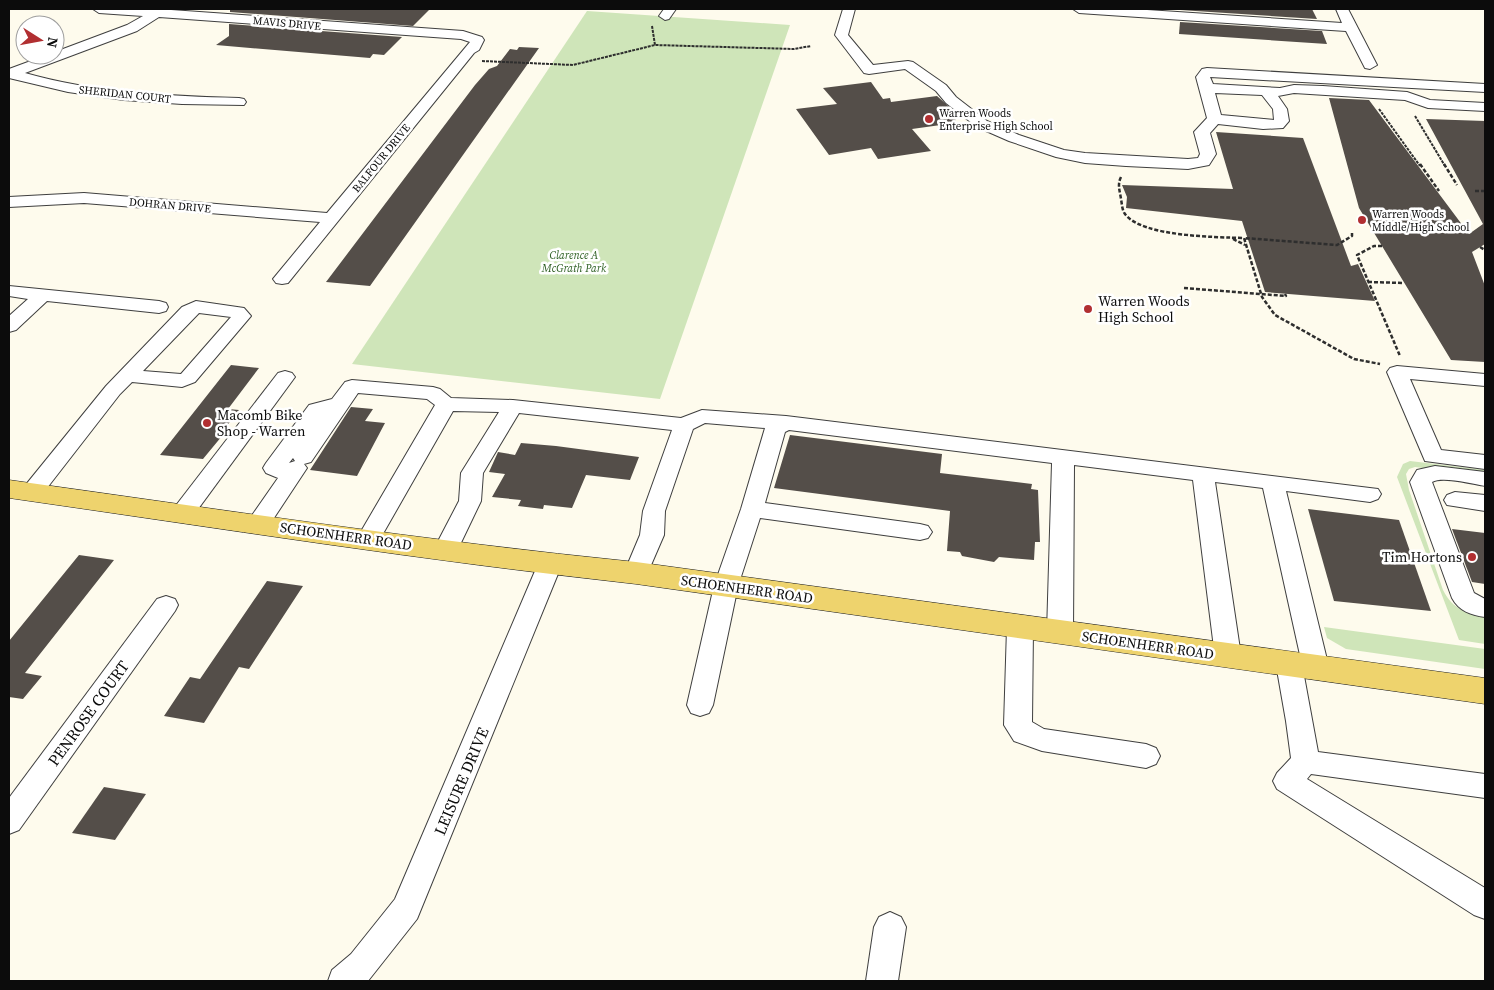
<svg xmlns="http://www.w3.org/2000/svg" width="1494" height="990" viewBox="0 0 1494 990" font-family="'Source Serif 4',serif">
	<rect width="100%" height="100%" fill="#fefbed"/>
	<g fill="#cfe5b9">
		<polygon points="587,11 790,25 660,399 352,364"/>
		<path d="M1410,461L1485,470V476L1415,467L1409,469L1406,474L1409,490L1443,590C1454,611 1464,611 1485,615V644L1459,640L1397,477L1403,464Z"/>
		<polygon points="1324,627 1485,649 1485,669 1346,649 1327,638"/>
	</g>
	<g fill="#544e49">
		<polygon points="230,9 430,9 413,26 230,12"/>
		<polygon points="1180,9 1312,9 1317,19 1180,10"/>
		<polygon points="1180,22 1322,31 1327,44 1179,34"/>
		<polygon points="229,24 402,37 384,55 373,54 370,58 216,45 229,36"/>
		<polygon points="519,47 539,48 370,286 326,282 475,85 489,69 497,66 510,49 517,50"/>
		<polygon points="871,82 883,99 890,98 891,102 937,96 956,113 955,123 912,129 931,151 878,159 871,148 829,155 796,109 837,104 823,88"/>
		<polygon points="1329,98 1369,100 1469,234 1483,224 1426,119 1485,121 1485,244 1472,252 1485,286 1485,362 1451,360 1359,208"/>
		<polygon points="1216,132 1303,138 1351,266 1358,264 1375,301 1265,292 1242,221 1126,208 1127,197 1122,185 1233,189"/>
		<polygon points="231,365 259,368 228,409 239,410 219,436 222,436 203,459 160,455"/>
		<polygon points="351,407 373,409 365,421 385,423 357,476 310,470"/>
		<polygon points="790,435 942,454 940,473 1032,484 1031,489 1038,490 1040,542 1035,542 1034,560 999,557 994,562 962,556 960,552 947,551 950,511 774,488"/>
		<polygon points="521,443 556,446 639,457 630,480 586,475 572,508 544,505 543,509 518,506 521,500 492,497 505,474 489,472 498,452 515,455"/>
		<polygon points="1308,509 1399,520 1431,611 1334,601"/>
		<polygon points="1452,529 1485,533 1485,584 1472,582"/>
		<polygon points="79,555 114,560 25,673 42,676 23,699 9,697 9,641"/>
		<polygon points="267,581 303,586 249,669 239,667 204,723 164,716 190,677 200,679"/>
		<polygon points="104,787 146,794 115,840 72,833"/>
	</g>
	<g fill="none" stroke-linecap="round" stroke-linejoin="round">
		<g stroke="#3f3f3f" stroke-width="2">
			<g id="minor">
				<path d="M93,9H157L463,31L482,37L484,40L479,50L474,53L288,283L282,284L276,283L273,279L320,222L84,203L9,207V197L84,193L327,213L470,42L461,39L159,17L137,31L25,73C95,93 167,96 239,98L244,99L246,102L244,105L182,104L124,100L68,92L9,78V69L47,55H55V52L127,25L143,16L99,13Z"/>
				<polygon points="664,9 676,9 669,19 665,20 659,16"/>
				<path d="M843,9H855L848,35L873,65L908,61L913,62L946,85L956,97L987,121L1019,135L1064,150L1085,153L1188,159L1198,158L1200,154L1194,132L1207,118L1196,77L1202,69L1207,68L1485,84V92L1210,77L1213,84L1280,88L1294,85L1323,86L1407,92L1430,100L1485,103V111L1428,108L1405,100L1294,93L1278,96L1287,109L1289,121L1283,128L1263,129L1218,124L1210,133L1216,154L1209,165L1188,169L1126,166L1085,163L1056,157L1009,141L977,127L946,103L936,91L905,69L869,74L864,73L835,35ZM1215,93L1262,95L1273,109L1274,120L1221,115Z"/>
				<polygon points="1073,9 1132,9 1342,23 1336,9 1348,9 1377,65 1370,69 1365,68 1346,31 1079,13"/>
				<polygon points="9,286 159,301 166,303 168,307 166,311 159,313 47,301 16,330 9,332 9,316 28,299 9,296"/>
				<path d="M196,301L244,308L251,316L195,382L182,387L132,382L120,394L40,497L32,499L24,497L21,492L24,487L106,386L182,307ZM199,313L231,317L181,374L143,371Z"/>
				<polygon points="1397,366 1485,374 1485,386 1410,379 1441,450 1485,455 1485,469 1425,461 1387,372 1390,368"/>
				<polygon points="285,371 292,373 295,377 190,520 182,522 174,520 171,514 174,508 278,373"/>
				<path d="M352,380L433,387L440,389L451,398L513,400L681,418L702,410L786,416L1378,489L1381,494L1378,499L1370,502L1286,491L1329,668L1325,675L1316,678L1307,675L1302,665L1318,752L1485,774V798L1311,774L1307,779L1485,888V919L1474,915L1277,789L1273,781L1277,773L1291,758L1286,721L1276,664L1280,657L1289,654L1298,657L1302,664L1263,488L1215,482L1241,656L1237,663L1228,666L1219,663L1215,656L1193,480L1074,465L1073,633L1069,640L1060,643L1051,640L1047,633L1052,463L789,430L785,432L765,503L920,524L928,526L932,532L928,538L920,540L760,518L738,586L713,705L709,713L700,716L691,713L687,705L714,586L741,509L765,428L705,423L693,429L665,511L664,535L645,579L636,582L627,579L624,573L640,535L643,511L672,430L519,413L483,473L481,501L458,549L454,555L446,557L438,555L434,549L459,501L461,473L499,412L453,411L376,546L368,548L360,546L356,540L435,405L427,399L358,393L311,462L304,464L307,468L266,530L258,532L250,530L246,524L278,478L266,473L263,468L266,463L309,405L332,399L345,382ZM293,458L295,461L289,463Z"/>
				<path d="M1435,466L1485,472V486C1472,484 1443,476 1432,482L1474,593L1485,599V617C1471,615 1459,611 1452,598L1410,482L1417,470Z"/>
				<polygon points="1455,492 1485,495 1485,511 1447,505 1444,500 1447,495"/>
				<polygon points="550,555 558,558 562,564 417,919 368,981 328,981 332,970 351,954 395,899 538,564 542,558"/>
				<polygon points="166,596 175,599 178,605 175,611 19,830 9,834 9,798 157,599"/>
				<polygon points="1020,619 1029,621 1033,628 1032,722 1044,729 1146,744 1156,748 1160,756 1156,764 1146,768 1042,751 1014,741 1004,725 1007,628 1011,621"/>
				<polygon points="890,912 901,917 906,927 898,981 866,981 874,927 879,917"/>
			</g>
		</g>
		<g stroke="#1d1d1d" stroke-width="1">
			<path id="major" d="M9,480C218,509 426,541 636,562L1485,678V704L636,584C426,561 218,528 9,498Z"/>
		</g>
		<g stroke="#2e2e2e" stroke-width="2" stroke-dasharray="3 1" stroke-linecap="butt">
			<polyline points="652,26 655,45"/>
			<polyline points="482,61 573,65 655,45 794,49 811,46"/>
			<polyline points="1379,109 1420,166"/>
			<polyline points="1415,116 1445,166"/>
		</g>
		<g stroke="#2e2e2e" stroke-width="2.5" stroke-dasharray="4 2" stroke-linecap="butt">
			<polyline points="1420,164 1439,191"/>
			<polyline points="1444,164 1457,185"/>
			<path d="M1121,177C1117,185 1120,191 1121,199C1122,204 1122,210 1125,214C1142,237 1217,237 1244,238"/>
			<polyline points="1475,191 1485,191"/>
			<polyline points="1352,233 1352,236 1337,245 1244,238 1262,297 1275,315 1354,359 1380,364"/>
			<polyline points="1233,239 1245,245"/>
			<polyline points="1382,246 1374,246 1357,255 1400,356"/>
			<polyline points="1480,247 1485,250"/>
			<polyline points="1368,282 1404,283"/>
			<polyline points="1184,288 1286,296 1285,294"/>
		</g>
		<use href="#minor" fill="#fff" fill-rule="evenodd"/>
		<use href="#major" fill="#eed36d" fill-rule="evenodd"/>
	</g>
	<g fill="#b12f31" stroke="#fff" stroke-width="2">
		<circle cx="929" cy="119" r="5"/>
		<circle cx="1362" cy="220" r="5"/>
		<circle cx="1088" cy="309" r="5"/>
		<circle cx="207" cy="423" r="5"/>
		<circle cx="1472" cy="557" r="5"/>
	</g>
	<g text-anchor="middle" stroke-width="5" stroke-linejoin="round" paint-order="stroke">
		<g font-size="11" fill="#0c0c0c" stroke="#fff">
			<text transform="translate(287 23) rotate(5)" y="4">MAVIS DRIVE</text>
			<text transform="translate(125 94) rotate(6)" y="4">SHERIDAN COURT</text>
			<text transform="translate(381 158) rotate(-51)" y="4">BALFOUR DRIVE</text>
			<text transform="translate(170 205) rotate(5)" y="4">DOHRAN DRIVE</text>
		</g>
		<g font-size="11" fill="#0c0c0c" stroke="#fff" text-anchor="start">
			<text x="939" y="117">Warren Woods<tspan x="939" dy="13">Enterprise High School</tspan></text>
			<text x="1372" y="218">Warren Woods<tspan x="1372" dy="13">Middle/High School</tspan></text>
		</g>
		<g font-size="11" font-style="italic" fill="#2d5f22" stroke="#fff">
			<text x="574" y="259">Clarence A<tspan x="574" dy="13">McGrath Park</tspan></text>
		</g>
		<g font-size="14" fill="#0c0c0c" stroke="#fff" text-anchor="start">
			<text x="1098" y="306">Warren Woods<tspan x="1098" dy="16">High School</tspan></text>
			<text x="217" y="420">Macomb Bike<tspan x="217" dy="16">Shop - Warren</tspan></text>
			<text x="1462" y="562" text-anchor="end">Tim Hortons</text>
		</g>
		<g font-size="14" fill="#0c0c0c" stroke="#fff">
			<text transform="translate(346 536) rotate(8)" y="5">SCHOENHERR ROAD</text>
			<text transform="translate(747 589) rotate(8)" y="5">SCHOENHERR ROAD</text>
			<text transform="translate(1148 645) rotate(8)" y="5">SCHOENHERR ROAD</text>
		</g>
		<g font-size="16" fill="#0c0c0c" stroke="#fff">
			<text transform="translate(88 713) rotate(-54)" y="6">PENROSE COURT</text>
			<text transform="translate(461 781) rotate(-67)" y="6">LEISURE DRIVE</text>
		</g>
	</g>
	<rect width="1494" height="990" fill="none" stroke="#0c0c0c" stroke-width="20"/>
	<g transform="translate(40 40) rotate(101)"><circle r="24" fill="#ffffff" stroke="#9e9e9e"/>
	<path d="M0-4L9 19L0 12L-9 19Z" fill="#b12f31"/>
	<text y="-8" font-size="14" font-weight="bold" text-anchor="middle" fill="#0c0c0c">N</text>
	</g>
</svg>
